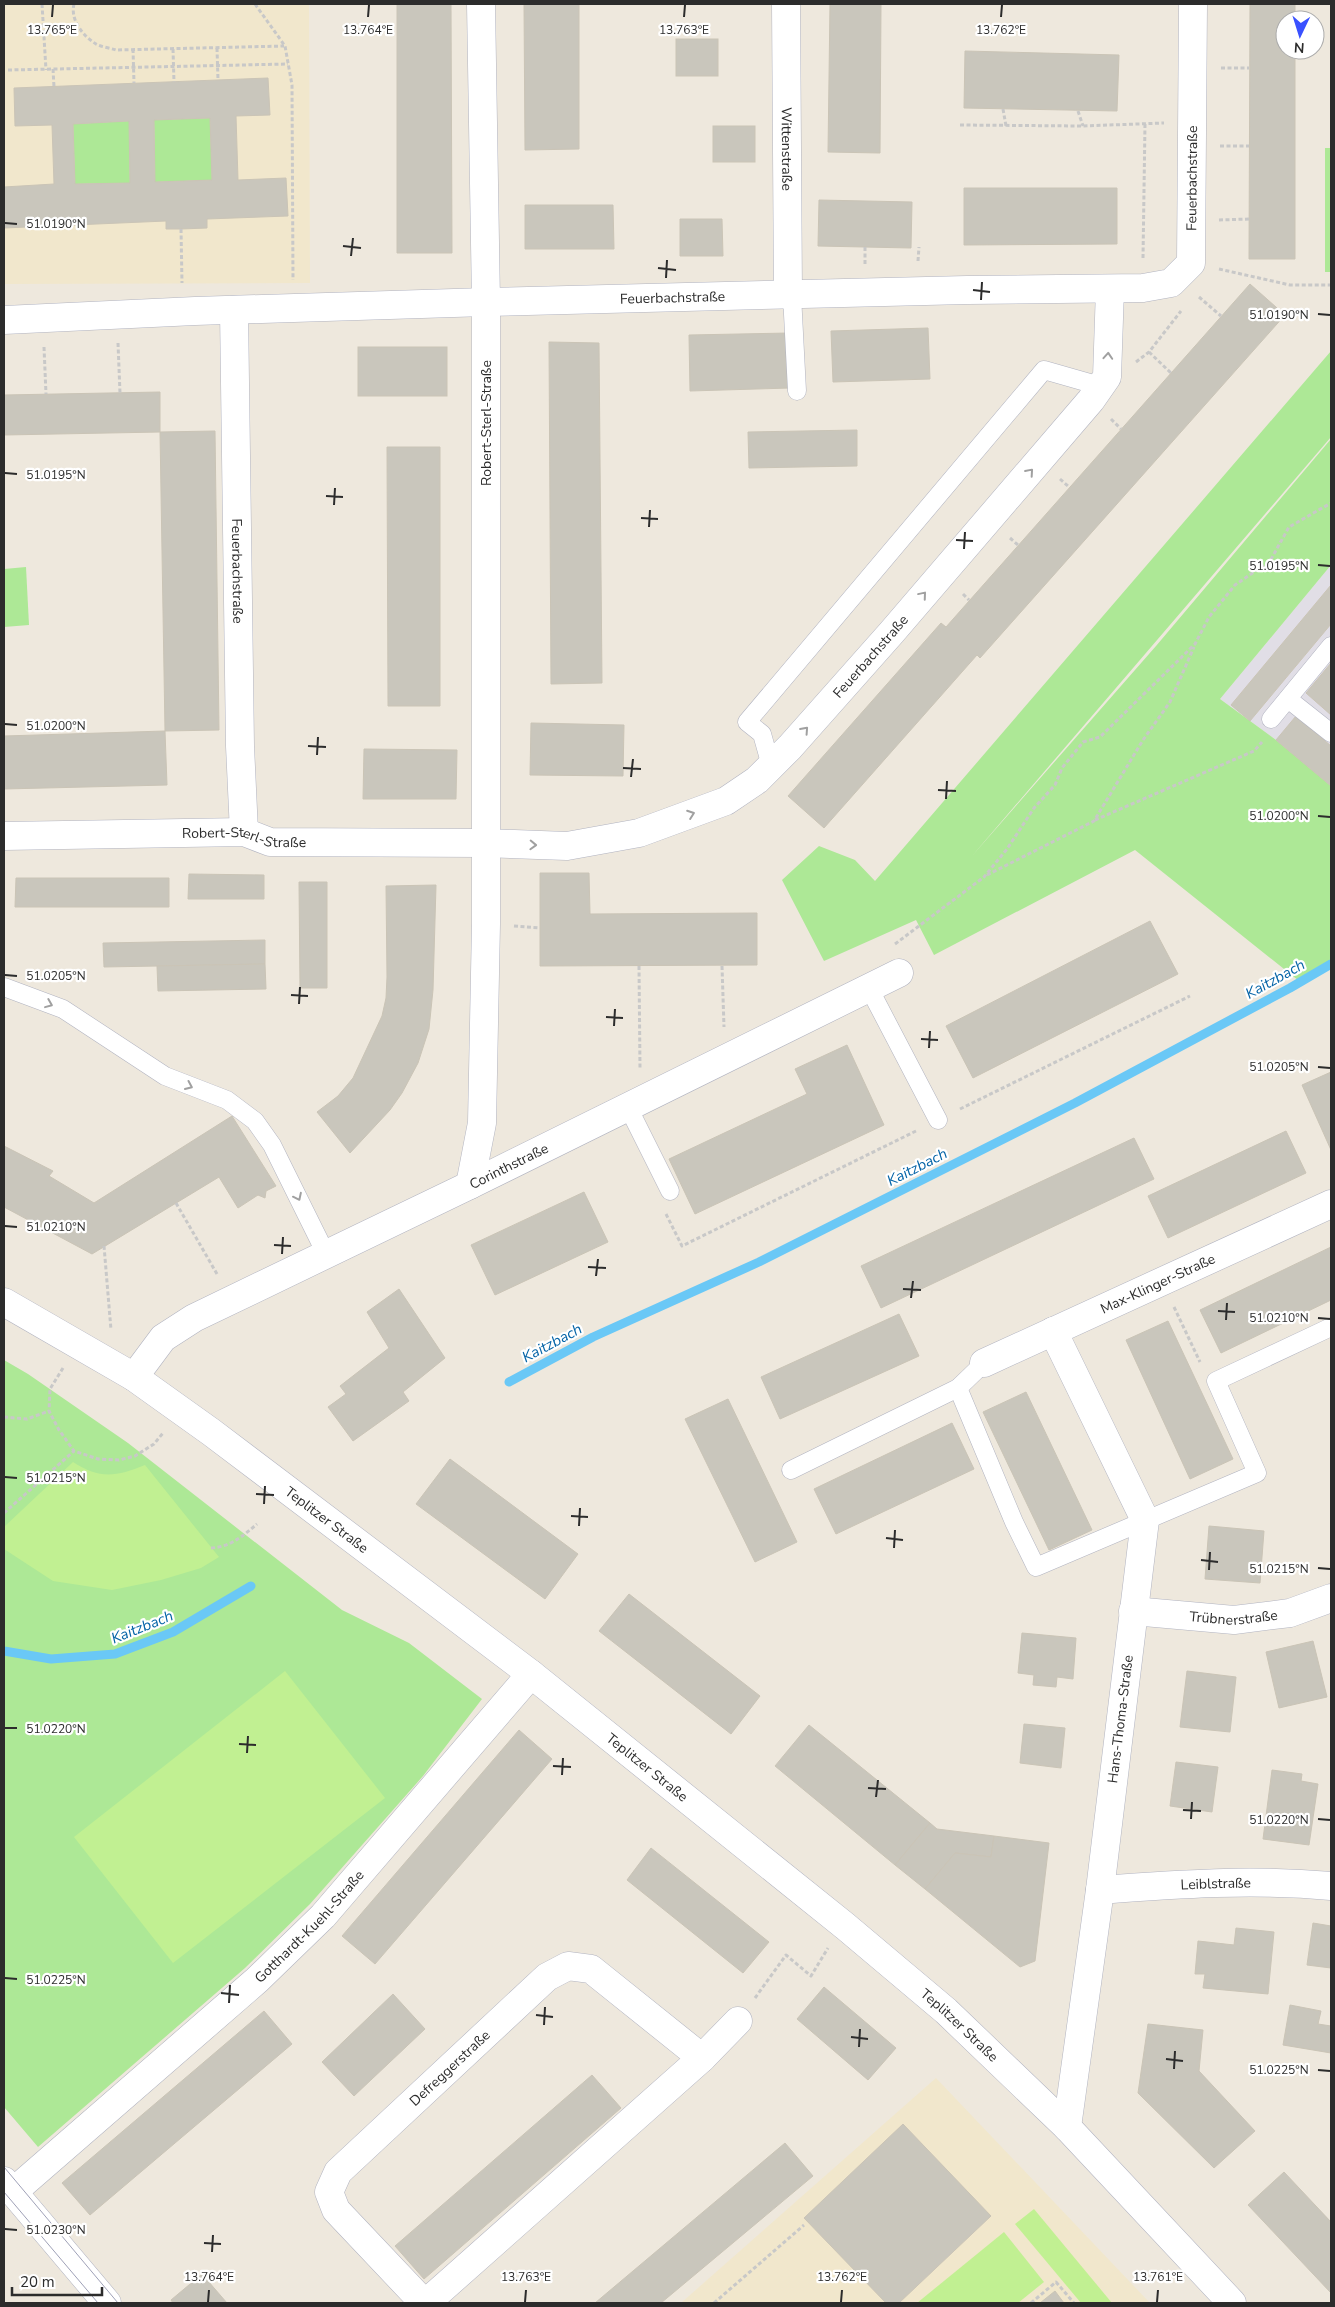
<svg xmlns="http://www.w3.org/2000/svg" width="1335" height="2307" viewBox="0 0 1335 2307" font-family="'Nunito Sans',sans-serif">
	<rect width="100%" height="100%" fill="#eee8dd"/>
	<polygon fill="#e1dee6" points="1331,565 1331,786 1276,740 1220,699"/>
	<g fill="#f1e7cc">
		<polygon points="4,4 309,4 310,283 4,284"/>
		<polygon points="936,2078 1150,2303 681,2303"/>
	</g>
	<g fill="#ade896">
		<polygon points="210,118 212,180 155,182 154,120"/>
		<polygon points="129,121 130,183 75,184 73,124"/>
		<rect x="1325" y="148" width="6" height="124"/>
		<polygon points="1331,351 1331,437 972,856 1156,646 1331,439 1331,565 1220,699 1276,740 1331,786 1331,966 1299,981 1135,850 934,955 916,920 824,961 782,880 819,846 855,860 875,881"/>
		<polygon points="26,567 29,625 4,627 4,569"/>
		<polygon points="4,1360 28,1374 128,1443 342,1610 409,1643 482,1699 423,1776 310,1904 245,1968 38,2147 4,2107"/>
	</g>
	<g fill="#c1f092">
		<path d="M73,1462C99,1479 116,1477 145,1465L219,1557L201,1568L161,1580L112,1590L53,1581L4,1549V1527Z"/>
		<polygon points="285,1671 385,1798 173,1963 74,1837"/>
		<polygon points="1034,2209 1112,2303 1081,2303 1015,2224"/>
		<polygon points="1004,2232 1044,2282 1018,2303 917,2303"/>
	</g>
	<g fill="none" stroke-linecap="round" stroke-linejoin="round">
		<g stroke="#6ac8f6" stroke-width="9">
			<polyline points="509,1382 593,1337 759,1262 1075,1103 1290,988 1331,964"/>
			<polyline points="4,1651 51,1659 115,1654 173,1632 251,1586"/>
		</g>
	</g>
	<g fill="#c9c6bc" stroke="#cac4b6" fill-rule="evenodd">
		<polygon points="397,4 451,4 452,253 397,253"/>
		<polygon points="524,4 579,4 579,149 525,150"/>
		<polygon points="830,4 881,4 880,153 828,152"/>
		<polygon points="1250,4 1295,4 1295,20 1285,20 1285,50 1295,50 1295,259 1249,259"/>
		<rect x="676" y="39" width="42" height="37"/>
		<polygon points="965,51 1119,55 1117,111 964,108"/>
		<path d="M268,78L270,115L236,116L238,180L286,178L288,216L207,219V228L181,229H166V221L4,228V187L54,184L52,125L15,126L14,88ZM210,118L212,180L155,182L154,120ZM129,121L130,183L75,184L73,124Z"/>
		<rect x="713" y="126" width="42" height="36"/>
		<polygon points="964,188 1117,188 1117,244 964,245"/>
		<polygon points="819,200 912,202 911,248 818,246"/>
		<polygon points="525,205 613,205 614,249 525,249"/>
		<polygon points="680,219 722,219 723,256 680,256"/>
		<polygon points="1250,284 1285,315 980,658 977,655 824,828 788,796 941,623 946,627"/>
		<polygon points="928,328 930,379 833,382 831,331"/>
		<polygon points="789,333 790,388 690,391 689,335"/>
		<polygon points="549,342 599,343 602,683 551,684"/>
		<rect x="358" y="347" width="89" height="49"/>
		<polygon points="160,392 160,432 4,435 4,395"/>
		<polygon points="857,430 857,466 749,468 748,432"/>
		<polygon points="215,431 219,730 165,731 160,432"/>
		<polygon points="387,447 440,447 440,706 388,706"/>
		<polygon points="1331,585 1331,624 1250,721 1231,705"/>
		<polygon points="1331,663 1331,715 1306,693"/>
		<polygon points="1296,716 1331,746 1331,786 1276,740"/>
		<polygon points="531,723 624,725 623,776 530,775"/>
		<polygon points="165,731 167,785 4,789 4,736"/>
		<polygon points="364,749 457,750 456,799 363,799"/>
		<polygon points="540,873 589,873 590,914 757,913 757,965 540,966"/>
		<polygon points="189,874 264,875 264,899 188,899"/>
		<polygon points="16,878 169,878 169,907 15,907"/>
		<polygon points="299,882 327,882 327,988 300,988"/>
		<polygon points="436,885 433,990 429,1029 418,1063 402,1093 390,1110 350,1153 317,1112 338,1096 353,1078 382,1016 386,998 387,977 386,886"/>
		<polygon points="1150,921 1178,974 973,1078 946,1026"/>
		<polygon points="265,940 265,964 104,967 103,943"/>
		<polygon points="265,964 266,989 158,991 157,966"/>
		<polygon points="847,1045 884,1125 695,1214 669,1159 807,1094 795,1069"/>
		<polygon points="1331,1072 1331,1150 1302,1085"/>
		<polygon points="232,1116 276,1186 266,1191 265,1198 258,1195 238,1208 219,1177 92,1254 4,1207 4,1146 53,1171 49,1176 94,1203"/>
		<polygon points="1286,1131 1306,1173 1168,1238 1148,1196"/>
		<polygon points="1134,1138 1154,1179 881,1308 861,1266"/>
		<polygon points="584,1192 608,1242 495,1295 471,1245"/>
		<polygon points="1331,1247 1331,1300 1221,1353 1200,1310"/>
		<polygon points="399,1289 445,1358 403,1392 409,1401 353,1441 328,1407 346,1394 340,1386 389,1348 367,1312"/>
		<polygon points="899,1314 919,1356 780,1419 761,1377"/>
		<polygon points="1168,1321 1233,1459 1190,1479 1126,1340"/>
		<polygon points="1026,1392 1092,1530 1049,1550 983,1412"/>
		<polygon points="728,1399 797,1542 755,1562 685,1419"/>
		<polygon points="952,1423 974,1469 836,1534 814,1489"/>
		<polygon points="450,1459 578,1554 545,1599 416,1504"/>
		<polygon points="1209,1526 1264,1531 1260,1583 1205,1579"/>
		<polygon points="629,1594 760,1696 731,1734 599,1631"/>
		<polygon points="1022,1633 1076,1638 1073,1679 1057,1677 1056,1687 1033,1685 1034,1675 1018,1673"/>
		<polygon points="1313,1641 1327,1697 1279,1708 1266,1652"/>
		<polygon points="1187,1671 1236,1677 1230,1732 1180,1727"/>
		<polygon points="1024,1724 1065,1728 1061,1768 1020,1763"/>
		<polygon points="809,1725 930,1823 895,1865 775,1766"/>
		<polygon points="519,1730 552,1759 375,1964 342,1936"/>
		<polygon points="1176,1762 1218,1767 1212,1812 1170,1806"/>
		<polygon points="1272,1770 1302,1774 1301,1781 1318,1784 1309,1845 1263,1839"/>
		<polygon points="930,1823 937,1829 994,1836 991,1857 955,1853 925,1889 895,1865"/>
		<polygon points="994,1836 1049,1843 1035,1961 1020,1967 925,1889 955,1853 991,1857"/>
		<polygon points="651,1848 769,1942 743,1973 627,1880"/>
		<polygon points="1313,1923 1331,1926 1331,1968 1307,1965"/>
		<polygon points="1236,1928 1274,1932 1268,1994 1203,1988 1205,1974 1195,1974 1198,1941 1234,1945"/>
		<polygon points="824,1987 896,2048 868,2080 797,2019"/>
		<polygon points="393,1994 425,2029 354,2096 322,2062"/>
		<polygon points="1290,2005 1321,2011 1318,2024 1331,2026 1331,2053 1283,2045"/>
		<polygon points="264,2011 292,2044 90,2215 62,2183"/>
		<polygon points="1148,2024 1203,2030 1199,2071 1255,2131 1214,2168 1138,2093"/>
		<polygon points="592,2075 621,2108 424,2279 395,2246"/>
		<polygon points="903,2124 991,2216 899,2303 886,2303 804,2218"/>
		<polygon points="785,2143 813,2176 661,2303 595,2303"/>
		<polygon points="1284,2172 1331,2222 1331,2293 1248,2205"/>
		<polygon points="202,2274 227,2303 173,2303 171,2300"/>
		<polygon points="1055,2291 1064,2303 1040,2303"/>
	</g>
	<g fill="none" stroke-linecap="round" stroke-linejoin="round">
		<g stroke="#b1b3c0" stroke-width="19">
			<g id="lane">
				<polyline points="792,295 797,391"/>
				<polyline points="1288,699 1331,733"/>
				<polyline points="1271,719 1331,646"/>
				<polyline points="771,766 762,734 747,722 1044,370 1100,386"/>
				<polyline points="4,987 63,1009 165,1076 227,1100 255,1121 272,1145 326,1254"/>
				<polyline points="869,988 938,1120"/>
				<polyline points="628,1107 670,1191"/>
				<polyline points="984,1363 958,1388 1014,1522 1036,1567 1257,1473 1216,1381 1331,1327"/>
				<polyline points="791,1470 958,1388"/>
			</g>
		</g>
		<g stroke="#b1b3c0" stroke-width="29">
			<g id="street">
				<path id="s1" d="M786,4L788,295"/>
				<path id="s2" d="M234,310L240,746L244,832"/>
				<path id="s3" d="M4,320L195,311L486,302L967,290L1143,288L1171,283L1191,263L1193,4"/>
				<path id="s4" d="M4,836L244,832L270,842L484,843L567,846L639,833L726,801L757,780L790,747L892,632L1091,400L1107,377L1110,289"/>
				<polyline points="470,1185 482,1123 486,924 486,302 481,4"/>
				<polyline points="1053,1331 1145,1520 1100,1890 1067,2127"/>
				<path id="s5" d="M984,1363L1331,1204"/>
				<path id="s6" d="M134,1377L163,1338L194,1318L470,1185L899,973"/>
				<path id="s7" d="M1133,1611L1234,1620L1290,1613L1331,1598"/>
				<path id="s8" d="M1100,1890C1179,1884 1252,1879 1331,1886"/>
				<polyline points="4,2181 107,2303"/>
				<path id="s9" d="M13,2192L257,1980L323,1916L531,1674"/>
				<path id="s10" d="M424,2303L336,2210L329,2192L338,2172L547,1977L568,1966L591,1969L702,2058"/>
				<polyline points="426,2303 702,2058 738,2021"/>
			</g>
		</g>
		<g stroke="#b1b3c0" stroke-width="29">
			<g id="secondary">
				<path id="s11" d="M4,1302L134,1377L211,1432L531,1674L845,1926L946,2011L1067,2127L1232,2303"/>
			</g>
		</g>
		<g stroke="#c8c8c8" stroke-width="3" stroke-dasharray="4 2.5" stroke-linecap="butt">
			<polyline points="42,4 46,70"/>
			<path d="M74,4C70,20 83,36 96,44C101,47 110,48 116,50L284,46"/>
			<polyline points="255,4 285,46 292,85 293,280"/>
			<polyline points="217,48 218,80"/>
			<polyline points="133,49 134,83"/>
			<polyline points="173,49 174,82"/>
			<polyline points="1221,68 1249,68"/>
			<polyline points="53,69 54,87"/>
			<polyline points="8,70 288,64"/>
			<polyline points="1003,109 1006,126"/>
			<polyline points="1078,111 1083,126"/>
			<polyline points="960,125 1083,126 1164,123"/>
			<polyline points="1220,146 1249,146"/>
			<polyline points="1219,220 1249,219"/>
			<polyline points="181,229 182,283"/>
			<polyline points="865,247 865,265"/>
			<polyline points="1143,258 1145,123"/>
			<polyline points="918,261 919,247"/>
			<polyline points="1219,269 1290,285 1331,285"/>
			<polyline points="1199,297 1221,316"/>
			<polyline points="118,343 120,393"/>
			<polyline points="44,347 46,394"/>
			<polyline points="1149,352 1171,373"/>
			<polyline points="1136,362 1149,352 1181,311"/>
			<polyline points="1111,419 1121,429"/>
			<polyline points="1060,479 1069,487"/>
			<polyline points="1010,538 1018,545"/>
			<polyline points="963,594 969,600"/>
			<polyline points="1095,820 1254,751 1262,742"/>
			<polyline points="987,875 1094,821 1143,740 1170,702 1194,647"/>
			<polyline points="514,926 540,928"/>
			<polyline points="895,944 984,877 1007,849 1034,808 1055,785 1062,768 1083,742 1100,737 1195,644 1209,617 1235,585 1270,561 1289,527 1331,503"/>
			<polyline points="639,966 640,1068"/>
			<polyline points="722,966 724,1027"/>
			<polyline points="960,1109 1190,996"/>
			<polyline points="176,1203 217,1274"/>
			<polyline points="666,1214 682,1246 916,1131"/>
			<polyline points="104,1246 111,1330"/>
			<polyline points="1174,1307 1200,1362"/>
			<polyline points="63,1368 50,1389 49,1411 59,1430 74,1451 98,1459 119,1460 135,1456 154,1444 163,1433"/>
			<polyline points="4,1417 27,1419 49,1411"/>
			<polyline points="4,1513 74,1451"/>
			<path d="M211,1548C230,1547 243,1536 257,1524"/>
			<polyline points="755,1998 786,1955 811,1976 828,1948"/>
			<polyline points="714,2303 804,2225"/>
			<polyline points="1031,2303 1056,2282 1074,2303"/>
		</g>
		<use href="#lane" stroke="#fff" stroke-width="18"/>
		<use href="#street" stroke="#fff" stroke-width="28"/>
		<use href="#secondary" stroke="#fff" stroke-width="28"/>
		<g stroke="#9fa1b7" stroke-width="1">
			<polyline points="4,2167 118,2303"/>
			<polyline points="4,2192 98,2303"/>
		</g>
	</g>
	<defs><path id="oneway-chevron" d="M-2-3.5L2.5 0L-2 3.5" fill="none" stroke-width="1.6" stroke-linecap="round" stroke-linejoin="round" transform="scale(1.25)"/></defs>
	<g stroke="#a0a0a0">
		<use href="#oneway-chevron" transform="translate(1108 356) rotate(-86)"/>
		<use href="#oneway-chevron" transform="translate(1030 472) rotate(-49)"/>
		<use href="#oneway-chevron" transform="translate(923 595) rotate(-50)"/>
		<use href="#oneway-chevron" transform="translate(805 730) rotate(-48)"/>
		<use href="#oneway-chevron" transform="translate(691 814) rotate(-20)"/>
		<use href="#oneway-chevron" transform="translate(533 845) rotate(2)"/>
		<use href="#oneway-chevron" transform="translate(49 1004) rotate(22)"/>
		<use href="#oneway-chevron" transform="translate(189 1086) rotate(24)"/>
		<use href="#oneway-chevron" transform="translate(298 1197) rotate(64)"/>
	</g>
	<path fill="none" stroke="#2c2c2c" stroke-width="2" d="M52,17L53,5M368,17L369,5M684,17L685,5M1001,17L1002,5M5,223L17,224M343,246L361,248M351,256L353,238M658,268L676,270M666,278L667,260M973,290L990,292M981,300L982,282M1318,314L1330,315M5,473L17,474M326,496L343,497M334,505L335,488M641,518L658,519M649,527L650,510M956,540L973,541M964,549L965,532M1318,565L1330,566M5,724L17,725M308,746L326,747M317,755L318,737M623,768L641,769M631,777L633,759M938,790L956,791M946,799L947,781M1318,816L1330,817M5,975L17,976M291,995L308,996M299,1004L300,987M606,1017L623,1018M614,1026L615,1009M921,1039L938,1040M929,1048L930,1031M1318,1067L1330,1068M5,1226L17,1227M274,1245L291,1246M282,1254L283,1237M588,1267L606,1268M596,1276L598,1259M903,1289L921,1290M911,1298L913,1281M1218,1311L1235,1312M1318,1318L1330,1319M1226,1320L1227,1303M5,1477L17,1478M256,1494L274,1495M264,1504L265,1486M571,1516L588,1517M579,1526L580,1508M886,1538L903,1540M894,1548L895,1530M1201,1560L1218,1562M1318,1568L1330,1569M1209,1570L1210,1552M5,1728H17M239,1744L256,1745M247,1753L248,1736M553,1766L571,1767M562,1775L563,1758M868,1788L886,1789M876,1797L878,1780M1183,1810L1201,1811M1191,1819L1192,1802M1318,1819L1330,1820M5,1978L17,1979M221,1993L239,1995M229,2003L230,1985M536,2015L553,2017M544,2025L545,2007M851,2037L868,2039M859,2047L860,2029M1166,2059L1183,2061M1174,2069L1175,2051M1318,2070L1330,2071M5,2229L17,2230M204,2243L221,2244M212,2252L213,2235M208,2302L209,2290M525,2302L526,2290M841,2302L842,2290M1157,2302L1158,2290"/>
	<g text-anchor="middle" stroke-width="4.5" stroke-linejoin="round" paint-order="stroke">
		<g font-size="14" fill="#2c2c2c" stroke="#fff">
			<text dy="5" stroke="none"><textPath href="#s1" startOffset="145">Wittenstraße</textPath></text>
			<text dy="5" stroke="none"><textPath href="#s3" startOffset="1281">Feuerbachstraße</textPath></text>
			<text dy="5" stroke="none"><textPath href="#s3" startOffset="669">Feuerbachstraße</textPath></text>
			<text transform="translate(486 423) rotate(-90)" y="5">Robert-Sterl-Straße</text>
			<text dy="5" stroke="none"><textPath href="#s2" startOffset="261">Feuerbachstraße</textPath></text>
			<text dy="5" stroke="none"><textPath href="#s4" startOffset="936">Feuerbachstraße</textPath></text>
			<text dy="5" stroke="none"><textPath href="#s4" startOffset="241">Robert-Sterl-Straße</textPath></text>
			<text dy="5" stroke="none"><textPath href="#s6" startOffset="435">Corinthstraße</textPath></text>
			<text dy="5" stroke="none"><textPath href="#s5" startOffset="191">Max-Klinger-Straße</textPath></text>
			<text dy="5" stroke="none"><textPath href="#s11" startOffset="390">Teplitzer Straße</textPath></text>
			<text dy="5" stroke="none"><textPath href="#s7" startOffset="101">Trübnerstraße</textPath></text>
			<text transform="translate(1120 1719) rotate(-83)" y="5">Hans-Thoma-Straße</text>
			<text dy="5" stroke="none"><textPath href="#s11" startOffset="795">Teplitzer Straße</textPath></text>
			<text dy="5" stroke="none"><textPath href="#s8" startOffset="116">Leiblstraße</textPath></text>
			<text dy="5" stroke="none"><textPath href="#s9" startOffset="398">Gotthardt-Kuehl-Straße</textPath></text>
			<text dy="5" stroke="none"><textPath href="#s11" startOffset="1200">Teplitzer Straße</textPath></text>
			<text dy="5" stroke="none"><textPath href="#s10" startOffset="322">Defreggerstraße</textPath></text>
		</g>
		<g font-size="15" font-style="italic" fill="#0564a7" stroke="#fff">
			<text transform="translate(1275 979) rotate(-29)" y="5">Kaitzbach</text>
			<text transform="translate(917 1167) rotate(-27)" y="5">Kaitzbach</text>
			<text transform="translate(552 1343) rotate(-28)" y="5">Kaitzbach</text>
			<text transform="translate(142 1627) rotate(-22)" y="5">Kaitzbach</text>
		</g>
	</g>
	<g font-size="12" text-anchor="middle" fill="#2c2c2c" stroke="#fff" stroke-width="4.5" stroke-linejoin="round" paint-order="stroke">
		<text x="52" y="34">13.765°E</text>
		<text x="368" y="34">13.764°E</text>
		<text x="684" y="34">13.763°E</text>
		<text x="1001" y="34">13.762°E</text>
		<text x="56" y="228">51.0190°N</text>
		<text x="1279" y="319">51.0190°N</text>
		<text x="56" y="479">51.0195°N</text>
		<text x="1279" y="570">51.0195°N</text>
		<text x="56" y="730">51.0200°N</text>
		<text x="1279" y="820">51.0200°N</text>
		<text x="56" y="980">51.0205°N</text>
		<text x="1279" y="1071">51.0205°N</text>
		<text x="56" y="1231">51.0210°N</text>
		<text x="1279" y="1322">51.0210°N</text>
		<text x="56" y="1482">51.0215°N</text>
		<text x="1279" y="1573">51.0215°N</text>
		<text x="56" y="1733">51.0220°N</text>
		<text x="1279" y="1824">51.0220°N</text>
		<text x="56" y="1984">51.0225°N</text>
		<text x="1279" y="2074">51.0225°N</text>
		<text x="56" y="2234">51.0230°N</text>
		<text x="209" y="2281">13.764°E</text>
		<text x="526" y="2281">13.763°E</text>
		<text x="842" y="2281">13.762°E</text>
		<text x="1158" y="2281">13.761°E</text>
	</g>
	<rect width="1335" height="2307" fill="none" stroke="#2c2c2c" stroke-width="10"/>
	<g transform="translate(1300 35) rotate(184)"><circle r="24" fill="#ffffff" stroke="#ababab"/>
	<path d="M0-4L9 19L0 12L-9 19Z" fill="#3a51ff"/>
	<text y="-8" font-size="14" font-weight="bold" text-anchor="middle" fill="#2c2c2c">N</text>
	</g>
	<path d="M12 2287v8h90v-8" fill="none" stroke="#2c2c2c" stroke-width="2.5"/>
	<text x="20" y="2287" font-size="15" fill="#2c2c2c" stroke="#ffffff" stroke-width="4" paint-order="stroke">20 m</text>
</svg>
